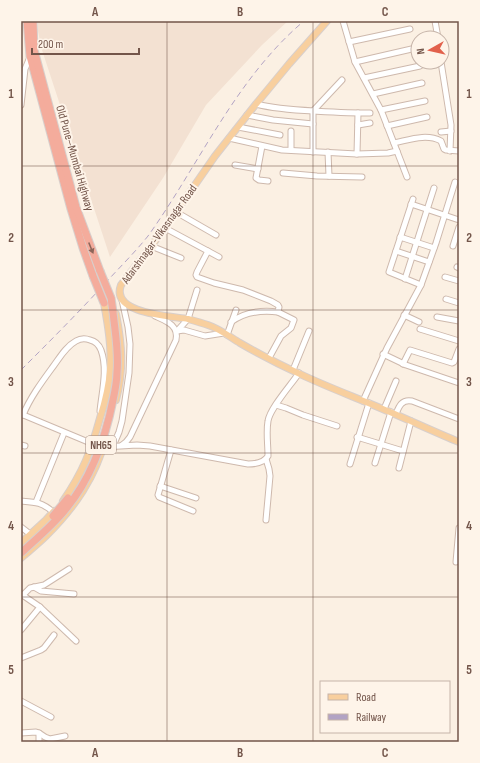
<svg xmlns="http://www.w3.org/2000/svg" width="480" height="763" viewBox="0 0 480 763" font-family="'Sofia Sans Condensed',sans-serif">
	<rect width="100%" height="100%" fill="#fbf0e3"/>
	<polygon fill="#f3e1d2" points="38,21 288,21 262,45 206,105 163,178 110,257 41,47 38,31"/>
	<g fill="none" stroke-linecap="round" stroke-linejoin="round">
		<g stroke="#ceb9ad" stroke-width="7">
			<g id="minor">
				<polyline points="343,21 355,62 381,110 407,177"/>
				<polyline points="435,21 438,38"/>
				<polyline points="349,42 410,29"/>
				<polyline points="355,62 416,48"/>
				<polyline points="441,62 451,125 450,151"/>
				<polyline points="364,78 420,66"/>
				<polyline points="373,94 422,83"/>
				<path d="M256,104C275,109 294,110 314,111C333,112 351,113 370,113"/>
				<polyline points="21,105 25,69 30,57"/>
				<polyline points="381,110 425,101"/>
				<polyline points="247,115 273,120 313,124"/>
				<polyline points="358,125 370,123"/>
				<polyline points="387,126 427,117"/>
				<polyline points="238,127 280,135"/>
				<polyline points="441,132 451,131"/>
				<polyline points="229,138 282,150 357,154 388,153 397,151"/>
				<path d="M394,143C409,140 426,133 441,141L444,149L446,150L459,151"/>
				<polyline points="262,146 256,178 259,180 268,181"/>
				<polyline points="291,150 291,131"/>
				<polyline points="313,152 313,111 342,80"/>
				<polyline points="328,152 329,176"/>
				<polyline points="357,154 358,113"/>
				<polyline points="235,165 258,169"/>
				<polyline points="283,173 317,176 362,177"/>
				<polyline points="413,199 389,272 421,285"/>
				<polyline points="411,204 459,220"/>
				<polyline points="176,212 216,235"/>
				<polyline points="165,228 219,257"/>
				<polyline points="400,237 434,248"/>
				<polyline points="151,246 181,258"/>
				<polyline points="453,246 459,227"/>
				<polyline points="208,251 197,272 196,275 197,277 214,283 243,290 271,301 278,305 279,307 278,312 294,320 291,328 281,336 269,358"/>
				<polyline points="396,251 429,262"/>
				<polyline points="457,267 459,268"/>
				<polyline points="445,277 459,281"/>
				<polyline points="405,279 434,188"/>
				<polyline points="446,299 459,303"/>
				<polyline points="404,315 419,322"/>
				<polyline points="437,317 459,321"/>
				<path d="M231,322C245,312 262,310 278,312"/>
				<polyline points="420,329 459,341"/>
				<polyline points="177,331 184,330 205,336 224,333"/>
				<polyline points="177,331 188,319 197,290"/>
				<polyline points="227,335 236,310"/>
				<polyline points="383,354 406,365 459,383"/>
				<polyline points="403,364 410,350 452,363 454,362 459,349"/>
				<polyline points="293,370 309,331"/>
				<polyline points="363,401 387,348 421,285 436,243 455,182"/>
				<polyline points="276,405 286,408 303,415 337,426"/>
				<polyline points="384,409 396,381"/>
				<path d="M21,414L93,444L104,447L137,445L150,446L248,464C256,464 264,463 268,456C268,444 266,432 268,421C270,408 291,385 299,373"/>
				<path d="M396,414C399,406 402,399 412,401L459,419"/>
				<path d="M23,415C30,398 41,383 52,368C59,359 65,347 76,341C81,338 85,338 90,340C95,341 99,345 101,350C108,369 102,391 100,411"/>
				<polyline points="357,437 403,451"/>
				<polyline points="21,445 25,446"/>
				<path d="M122,445L126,442L130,437L176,340C179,325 166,321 155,316"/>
				<polyline points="113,446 119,432 122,421 129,373 130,344 128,327 122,300"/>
				<polyline points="171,450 158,495 159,497 193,511"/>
				<polyline points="266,459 269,469 270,476 266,520"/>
				<polyline points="375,463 391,412"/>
				<polyline points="350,464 369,403"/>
				<polyline points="399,468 411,421"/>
				<polyline points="160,486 196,498"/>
				<path d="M21,501C35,502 42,502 53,512"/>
				<polyline points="36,502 64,433"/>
				<polyline points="21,527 30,534"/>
				<polyline points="456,562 459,528"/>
				<polyline points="34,587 41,591 74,594"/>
				<polyline points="21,594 40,607 76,641"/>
				<polyline points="23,595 30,588 44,585 69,569"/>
				<polyline points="21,630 40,607"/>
				<polyline points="21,658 41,650 44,648 54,635"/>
				<polyline points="21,701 51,717"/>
				<polyline points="21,733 36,732 39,733 45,737 50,739 65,736"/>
				<polyline points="39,733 39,742"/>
			</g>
		</g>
		<g stroke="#d8cfcc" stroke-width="8">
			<g id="major">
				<path d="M327,21L289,64L256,104L215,156L165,228L121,285C110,314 171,316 188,319C195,321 202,323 208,325C220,329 230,337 240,343C259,354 280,365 300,374C325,386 352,396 378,407C405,418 432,431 459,442"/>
				<path d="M116,314C122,345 124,369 116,400"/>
				<path d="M63,501C83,472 91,451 100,418C105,402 109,386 110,370C112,348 108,325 104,303"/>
				<polyline points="21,543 46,520 54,511"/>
				<path d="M21,558C29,551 38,544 46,536C75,507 95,478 106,438"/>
			</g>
		</g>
		<g stroke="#d8cfcc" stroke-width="9">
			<g id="highway">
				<polyline points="27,21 30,56 71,209 83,248 93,276"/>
				<polyline points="33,21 34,50 76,207 100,271"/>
				<polyline points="111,298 113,312"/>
			</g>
		</g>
		<use href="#minor" stroke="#fff" stroke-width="5"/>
		<use href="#major" stroke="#f8cf9e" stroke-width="6"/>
		<use href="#highway" stroke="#f4ac9c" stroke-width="7"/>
		<path stroke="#b2a3c4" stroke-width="1" stroke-dasharray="6 4" stroke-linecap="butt" d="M21,370C51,340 81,310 109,279C122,265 136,251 148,236C199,165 236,78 304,21"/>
		<g stroke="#d8cfcc" stroke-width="9" stroke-linecap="butt">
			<g id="highway-bridge">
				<polyline points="100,271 111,298"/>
				<polyline points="93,276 104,303"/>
				<polyline points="53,516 68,498"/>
				<path d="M21,553C36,539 52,526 65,510C91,479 105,440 113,400C115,391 117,381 117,372C119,352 115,332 113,312"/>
			</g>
		</g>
		<use href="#highway-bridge" stroke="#f4ac9c" stroke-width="7"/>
	</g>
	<defs><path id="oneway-solid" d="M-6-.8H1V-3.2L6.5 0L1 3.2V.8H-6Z"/></defs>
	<use fill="#8d665a" href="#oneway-solid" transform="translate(91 248) rotate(68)"/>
	<path fill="none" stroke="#73554a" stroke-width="1" stroke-opacity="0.55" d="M167,21V742M313,21V742M21,166H459M21,310H459M21,453H459M21,597H459"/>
	<g text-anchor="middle" stroke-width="4" stroke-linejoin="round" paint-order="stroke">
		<rect fill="#fef4e9" stroke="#9d857a" stroke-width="1" x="86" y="436" width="30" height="18" rx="3"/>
		<g font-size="11" font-weight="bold" fill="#73554a">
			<text x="101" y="449">NH65</text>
		</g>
		<g font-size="12" fill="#73554a" stroke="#fef4e9">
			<text transform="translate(75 158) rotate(74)" y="4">Old Pune–Mumbai Highway</text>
			<text transform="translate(159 234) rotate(-54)" y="4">Adarshnagar-Vikasnagar Road</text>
		</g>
	</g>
	<rect width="480" height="763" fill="none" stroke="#fef4e9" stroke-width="44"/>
	<rect x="320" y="681" width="130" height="52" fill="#fef4e9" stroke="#c6b4a9"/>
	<rect x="328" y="694" width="20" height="6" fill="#f8cf9e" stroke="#c6b4a9"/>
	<text x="356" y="701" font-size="12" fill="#73554a">Road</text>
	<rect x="328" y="714" width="20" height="6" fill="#b2a3c4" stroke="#c6b4a9"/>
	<text x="356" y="721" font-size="12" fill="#73554a">Railway</text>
	<g transform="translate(430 50) rotate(262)"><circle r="19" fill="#fef4e9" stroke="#c6b4a9"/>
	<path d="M0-3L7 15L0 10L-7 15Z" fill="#e2614c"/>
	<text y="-6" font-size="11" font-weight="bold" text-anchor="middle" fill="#73554a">N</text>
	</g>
	<path d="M32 48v6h107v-6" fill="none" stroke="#73554a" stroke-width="2"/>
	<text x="38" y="48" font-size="12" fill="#73554a" stroke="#fef4e9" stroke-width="3" paint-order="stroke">200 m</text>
	<rect x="22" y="22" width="436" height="719" fill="none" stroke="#73554a" stroke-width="1.5"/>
	<g font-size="13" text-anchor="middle" font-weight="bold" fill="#73554a">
		<text x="95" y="16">A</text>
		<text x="240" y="16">B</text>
		<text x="385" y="16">C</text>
		<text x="11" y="98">1</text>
		<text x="469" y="98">1</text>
		<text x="11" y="242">2</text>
		<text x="469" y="242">2</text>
		<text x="11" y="386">3</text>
		<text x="469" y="386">3</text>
		<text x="11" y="530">4</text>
		<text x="469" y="530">4</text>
		<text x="11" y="674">5</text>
		<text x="469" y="674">5</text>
		<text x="95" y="757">A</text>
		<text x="240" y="757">B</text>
		<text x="385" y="757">C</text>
	</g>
</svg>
